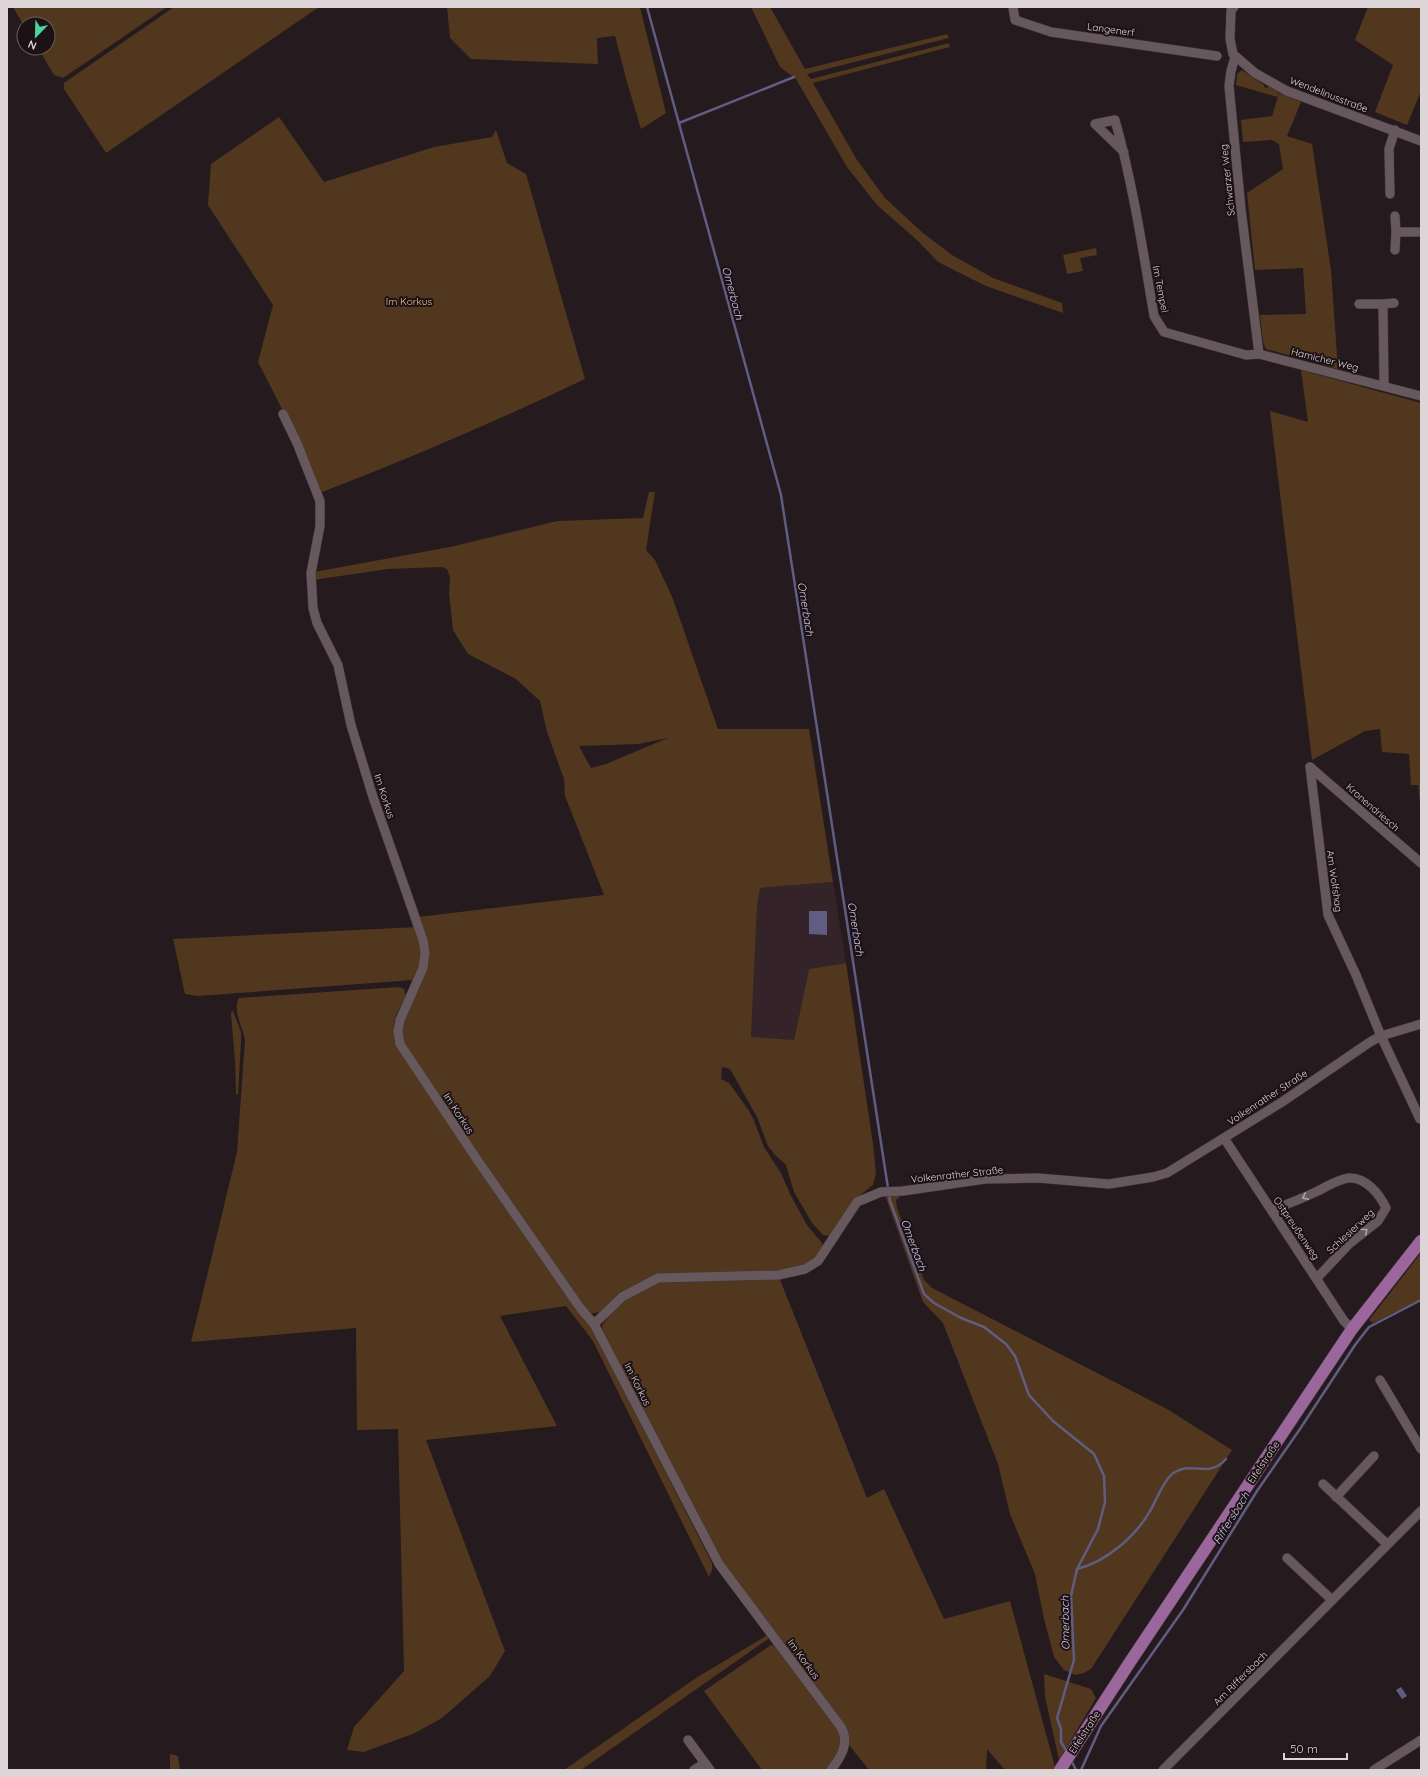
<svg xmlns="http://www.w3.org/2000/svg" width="1428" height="1777" viewBox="0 0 1428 1777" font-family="Quicksand,sans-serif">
	<rect width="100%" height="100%" fill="#251a1e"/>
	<polygon fill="#34242a" points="833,882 846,963 809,969 794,1040 751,1038 757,906 760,888"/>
	<g fill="#51371e" fill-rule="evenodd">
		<polygon points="13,7 167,7 63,78 54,75 38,48 48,48 48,24 24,24 24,26"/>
		<polygon points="174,7 319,7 106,153 64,89 64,83"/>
		<polygon points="447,7 640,7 666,113 641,129 627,82 615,36 597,38 598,64 471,59 450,38"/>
		<polygon points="751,7 770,7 805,69 947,34 949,38 807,74 811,79 949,43 950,47 813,83 857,160 885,198 923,233 952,255 993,278 1062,303 1063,313 986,286 938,262 918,241 877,205 847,167 796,79 780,67"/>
		<polygon points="1368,7 1421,7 1421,91 1407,125 1375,112 1393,65 1355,40"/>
		<polygon points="1242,70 1264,85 1264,87 1267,88 1268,86 1279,92 1277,97 1236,85 1237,74"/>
		<polygon points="1279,93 1301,102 1287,136 1312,144 1331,270 1338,369 1266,349 1263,342 1260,315 1306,314 1303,268 1255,270 1247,193 1283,169 1279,144 1272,140 1243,142 1241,120 1272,116"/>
		<path d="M279,117L324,182L434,147L492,137L496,130L507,163L526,174L585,379C499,420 411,458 322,492L317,489L284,413L258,362L273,305L208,205L211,164Z"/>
		<polygon points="1096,248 1097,255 1080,258 1083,271 1067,274 1063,255"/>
		<polygon points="1301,370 1421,403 1421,815 1418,785 1411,785 1409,754 1382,752 1380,729 1365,731 1312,760 1270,411 1308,422"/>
		<path d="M649,492H655L646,550L655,560L673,599L718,729H809L833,882L760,888L757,906L751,1037L794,1040L809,969L846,963L873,1144L876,1174L873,1185L854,1200L830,1236L823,1235L812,1223L794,1192L786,1165L775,1155L768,1146L757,1117L730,1069L722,1067L721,1079L729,1083L747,1108L753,1118L764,1147L781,1173L790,1194L807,1225L822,1243L823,1247L816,1259L803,1266L778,1271L656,1275L600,1312L589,1314L480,1159L412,1057L404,1042L401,1030L403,1020L425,969L418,917L604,895L565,796L564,779L547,732L540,701L516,679L468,654L453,630L449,594L450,577L447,569L442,567L388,569L313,580L314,572L450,547L557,521L643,518ZM668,738L606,764L591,768L579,746L638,744Z"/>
		<path d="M417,927C421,949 423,959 413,980L198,996L185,994L173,939Z"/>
		<path d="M399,987L404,989L406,996C395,1017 390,1021 397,1045L591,1327L712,1563V1570L709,1577L593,1341L566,1306L500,1316L557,1426L426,1440L505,1651L490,1676L442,1718L415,1733L364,1752L347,1750L354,1727L404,1671L398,1429L357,1430L356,1328L191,1342L237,1152L245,1040C243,1028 232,1009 239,998Z"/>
		<polygon points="233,1011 241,1032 241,1041 238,1095 236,1094 235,1061 231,1013"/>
		<polygon points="887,1194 903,1194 896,1200 897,1208 924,1280 932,1288 1167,1409 1232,1450 1091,1669 1084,1673 1075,1675 1064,1670 1054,1657 1044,1619 1035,1574 1010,1514 998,1464 943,1323 923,1302 886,1198"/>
		<polygon points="1421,1253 1421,1299 1373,1323 1369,1320"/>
		<polygon points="779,1277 867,1498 884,1489 944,1619 1010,1601 1055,1767 1053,1770 1005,1770 987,1749 986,1770 869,1770 849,1745 720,1559 603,1336 602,1325 623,1299 655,1282"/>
		<polygon points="767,1632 769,1635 768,1639 581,1770 564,1770 696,1678 766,1636"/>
		<path d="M771,1645L780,1647L838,1729C844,1749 840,1753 828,1770H762L704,1691Z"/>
		<polygon points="1044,1674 1091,1689 1096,1698 1059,1760 1045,1696"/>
		<polygon points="170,1754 178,1756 180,1770 170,1770"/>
	</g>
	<g fill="#615c82">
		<polygon points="809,911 827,911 827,935 809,934"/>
		<polygon points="1401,1687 1407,1696 1402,1699 1396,1690"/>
	</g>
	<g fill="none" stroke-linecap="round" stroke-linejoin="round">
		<g stroke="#615c82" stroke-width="2.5">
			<polyline points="647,7 781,495 890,1201 924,1294 934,1303 961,1318 984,1327 1006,1344 1015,1356 1029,1395 1053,1421 1094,1454 1104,1476 1105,1502 1098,1529 1077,1569 1071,1596 1074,1660 1057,1718 1061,1729 1061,1742 1067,1752"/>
			<polyline points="679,123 794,77"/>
			<path d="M1077,1569C1106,1562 1136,1536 1150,1511C1156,1501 1165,1477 1175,1472C1193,1461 1208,1479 1226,1459"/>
			<polyline points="1071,1760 1076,1770"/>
			<polyline points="1081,1770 1101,1726 1183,1610 1257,1491 1300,1429 1355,1345 1369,1327 1421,1300"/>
		</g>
		<g stroke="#40373a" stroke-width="10">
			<g id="minor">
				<polyline points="1013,7 1015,20 1051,32 1217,56"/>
				<polyline points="1234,7 1231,10 1230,39 1233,54 1255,73 1287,91 1421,141"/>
				<polyline points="1235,57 1231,71 1229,86 1241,209 1259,354"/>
				<path d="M1124,152L1095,124L1115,120C1133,184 1143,251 1154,316L1164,332L1246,355L1259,354L1421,396"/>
				<polyline points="1390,194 1389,149 1395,130"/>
				<polyline points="1395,216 1396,232 1421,232"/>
				<polyline points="1395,250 1396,232"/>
				<polyline points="1359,304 1383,304 1384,386"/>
				<polyline points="1383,304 1394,303"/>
				<path d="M283,414L297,443L320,501V526L311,573L313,608L317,623L338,665L351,725L373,797L423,940L425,953L423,968L400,1020L398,1031L400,1044L478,1161L581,1309L594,1324L719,1564L841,1727C850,1743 841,1757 831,1770"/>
				<polyline points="1310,767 1328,915 1356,975 1381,1036 1420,1119"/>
				<polyline points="1310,767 1421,863"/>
				<polyline points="1224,1138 1344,1321 1352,1329"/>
				<path d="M1272,1210C1288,1204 1303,1198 1318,1191C1327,1186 1339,1179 1349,1178C1366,1177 1380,1195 1386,1208L1378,1221L1349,1244L1317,1278"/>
				<polyline points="594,1324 622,1297 658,1278 778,1275 805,1269 818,1261 857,1202 881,1192 903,1191 985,1179 1038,1178 1109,1184 1153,1177 1167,1173 1282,1102 1370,1042 1381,1036 1421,1024"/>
				<polyline points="1380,1380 1421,1449"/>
				<polyline points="1323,1484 1387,1544"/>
				<polyline points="1336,1497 1374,1456"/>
				<polyline points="1287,1558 1332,1600"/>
				<polyline points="688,1740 710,1770"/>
				<polyline points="694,1770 705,1763"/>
				<polyline points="1163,1770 1421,1511"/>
				<polyline points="1374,1770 1421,1740"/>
			</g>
		</g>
		<g stroke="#40373a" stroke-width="13">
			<polyline id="major" points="1060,1770 1130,1662 1352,1329 1421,1241"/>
		</g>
		<use href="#minor" stroke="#66585c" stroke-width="9"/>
		<use href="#major" stroke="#9a669c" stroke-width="12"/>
	</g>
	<defs><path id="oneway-chevron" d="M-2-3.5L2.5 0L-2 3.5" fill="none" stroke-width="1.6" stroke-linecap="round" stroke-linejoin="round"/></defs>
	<g stroke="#ada3a6">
		<use href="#oneway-chevron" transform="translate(1305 1197) rotate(155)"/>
		<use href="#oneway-chevron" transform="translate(1365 1231) rotate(-38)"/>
	</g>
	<g text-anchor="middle" stroke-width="4" stroke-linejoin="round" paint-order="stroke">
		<g font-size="10" fill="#ddd5d7" stroke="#1c1115">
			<text transform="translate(1111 29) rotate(8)" y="4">Langenerf</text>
			<text transform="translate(1329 94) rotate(21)" y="4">Wendelinusstraße</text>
			<text transform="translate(1227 180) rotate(-96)" y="4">Schwarzer Weg</text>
			<text transform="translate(1161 289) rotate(79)" y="4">Im Tempel</text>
			<text transform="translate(1325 359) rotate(14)" y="4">Hamicher Weg</text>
			<text transform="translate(385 796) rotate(72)" y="4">Im Korkus</text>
			<text transform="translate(1373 807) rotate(41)" y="4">Kronendriesch</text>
			<text transform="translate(1335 881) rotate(82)" y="4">Am Wolfshag</text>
			<text transform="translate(1267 1097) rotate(-33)" y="4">Volkenrather Straße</text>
			<text transform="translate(459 1113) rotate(57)" y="4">Im Korkus</text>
			<text transform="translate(957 1174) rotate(-6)" y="4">Volkenrather Straße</text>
			<text transform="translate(1297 1228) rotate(56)" y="4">Ostpreußenweg</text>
			<text transform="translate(1350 1231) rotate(-43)" y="4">Schlesierweg</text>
			<text transform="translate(638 1384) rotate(63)" y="4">Im Korkus</text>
			<text transform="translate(1263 1462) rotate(-56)" y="4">Eifelstraße</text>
			<text transform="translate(804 1659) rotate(54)" y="4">Im Korkus</text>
			<text transform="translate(1240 1678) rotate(-45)" y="4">Am Riffersbach</text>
			<text transform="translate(1084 1732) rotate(-57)" y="4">Eifelstraße</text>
		</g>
		<g font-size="10" fill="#f5be8d" stroke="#1c1115">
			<text x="409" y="305">Im Korkus</text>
		</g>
		<g font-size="11" font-style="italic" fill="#d3cff6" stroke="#1c1115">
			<text transform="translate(733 293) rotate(75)" y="4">Omerbach</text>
			<text transform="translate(806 609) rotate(81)" y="4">Omerbach</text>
			<text transform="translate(856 929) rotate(81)" y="4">Omerbach</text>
			<text transform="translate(914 1245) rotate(70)" y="4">Omerbach</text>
			<text transform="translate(1231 1518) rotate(-58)" y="4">Riffersbach</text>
			<text transform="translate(1065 1623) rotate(-91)" y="4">Omerbach</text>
		</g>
	</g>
	<rect width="1428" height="1777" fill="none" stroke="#ddd5d7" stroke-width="16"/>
	<g transform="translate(36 36) rotate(203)"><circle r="19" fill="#1c1115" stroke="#695f63"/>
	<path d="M0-3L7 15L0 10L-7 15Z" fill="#4ad49c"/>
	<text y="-6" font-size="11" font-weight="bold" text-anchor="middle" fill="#ddd5d7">N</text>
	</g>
	<path d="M1284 1753v6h63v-6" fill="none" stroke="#ddd5d7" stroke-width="2"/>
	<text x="1290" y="1753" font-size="12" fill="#ddd5d7" stroke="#1c1115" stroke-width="3" paint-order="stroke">50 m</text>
</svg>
